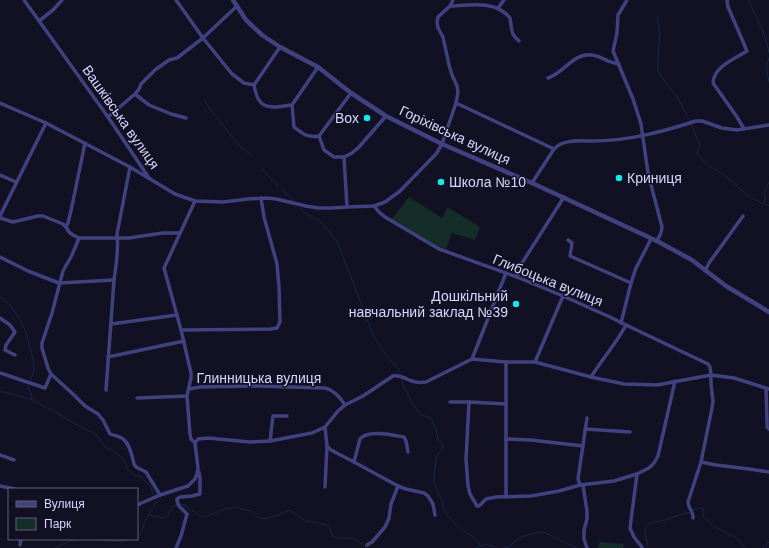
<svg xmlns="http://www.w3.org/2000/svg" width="769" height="548" viewBox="0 0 769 548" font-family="Arial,sans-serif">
	<rect width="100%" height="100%" fill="#121023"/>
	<g fill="#142d29">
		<path d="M409,197L442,218L448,207L454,211L480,227L475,240L452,233L446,249C426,243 409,230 391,220Z"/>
		<polygon points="600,542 624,544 623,548 589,548 597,548"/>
	</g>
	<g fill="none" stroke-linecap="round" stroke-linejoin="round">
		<g stroke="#122a45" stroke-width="1">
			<polyline points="748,0 762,29 767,43 769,53"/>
			<polyline points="657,16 660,33 658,61 658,71 667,85 673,91 676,95 690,121"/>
			<polyline points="769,58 766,67 769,82"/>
			<polyline points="204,100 217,118 237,143 254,158"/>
			<path d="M691,124L700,145L697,153C706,167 715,168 728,178C735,183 740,190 747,195C753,200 761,202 769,206"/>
			<polyline points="262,169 278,186"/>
			<polyline points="282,189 293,201"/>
			<polyline points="764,203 765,200 764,192 769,182"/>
			<polyline points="299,207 302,211 321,222 338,243 373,335 381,348 399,370 401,373"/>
			<polyline points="0,297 11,306 21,321 26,332 33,359 34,372 30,381"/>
			<polyline points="402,380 403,385 412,403 421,415 428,417 432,420 436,429 438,439 442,443 443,447 436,458 434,477 435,487 442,500 443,507 448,516 454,523 466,533 475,538 480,545"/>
			<polyline points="29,385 28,388 31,393 32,400"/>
			<polyline points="0,392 5,392 32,400 59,414 84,429 92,432 97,435 100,441 105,447 119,455 124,461 128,470 134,475 140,476 150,486 157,501 150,511 149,515"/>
			<path d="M181,504L184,505L202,517H206L222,510L235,507L251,511L258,517L265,519L281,514L290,510C295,514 301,519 307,521C320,525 328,520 333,536C338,539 343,538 349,538C356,538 361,543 366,548"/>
			<path d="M693,510L699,508L703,509L704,512L703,516C709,526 725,531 735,537C740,540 742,545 746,548"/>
			<path d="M137,537C144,531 143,522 149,515L163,518L168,516L172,507L178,504"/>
			<path d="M55,548C65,542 76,539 88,539C103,539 117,544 132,539"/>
			<path d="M476,548C485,543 489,544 497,548"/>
			<polyline points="503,548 508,547 521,537 528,535 543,532 577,548"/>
			<path d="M646,548L648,545C641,525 647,523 665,520C669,519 673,517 677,516C681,514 686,513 690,512"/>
			<polyline points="763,548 769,542"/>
		</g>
		<g stroke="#3f427e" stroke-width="3.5">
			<polyline points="24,0 108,117 149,178"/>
			<polyline points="176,0 203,38 232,74 244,83 254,85 280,47"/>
			<polyline points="627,0 618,15 617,33 613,51 633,99 641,124 648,173 662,227 661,233 657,241"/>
			<path d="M727,0L728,7L747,51C735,59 714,66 713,83L737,117L744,129"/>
			<path d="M450,6C471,5 496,0 510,18C512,29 510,34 519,41"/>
			<polyline points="498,8 504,0"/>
			<polyline points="39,21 53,10 62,0"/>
			<path d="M548,78C564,73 574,52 592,55C601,56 609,63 619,64"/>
			<path d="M254,85C255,90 256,96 259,100C265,111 282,106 292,105L318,67"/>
			<polyline points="135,94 149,105 171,114 186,118"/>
			<polyline points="0,103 46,123 130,167 175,194 195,201 223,202 248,199 267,198 276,199 306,206 318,208 333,208 347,207 374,206 385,202 400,191 436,154 442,144 456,103 458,92 457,86 452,75 449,65 443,37 438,28 437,22 438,17 450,6 453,0"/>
			<polyline points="456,103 554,149"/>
			<path d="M292,105L294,127C303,134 307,138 319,136L351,93"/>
			<polyline points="108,117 135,94 139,89 141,84 155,70 169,60 177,58 203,38 237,6"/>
			<polyline points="319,136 324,150 334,157 344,157 352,153 359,147 386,116"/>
			<polyline points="344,157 347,207"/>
			<polyline points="0,175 16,182"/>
			<path d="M532,183L554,149C563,139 580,141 592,141C628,141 662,132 696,121H702L722,128L737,130L769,125"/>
			<polyline points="195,201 164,268 181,330 191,373 191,378 187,396 190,434 191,439 195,443"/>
			<path d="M374,206L379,212L385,217L439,249L517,277L563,296L610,317L626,325L708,364L710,367L711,375V384L713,401L712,408L701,462L688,502C688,508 694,512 693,518"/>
			<polyline points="0,216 46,123"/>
			<polyline points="0,218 13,222 38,216 43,216 63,224 66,227 69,232 73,235 79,238 129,238 163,233 180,233"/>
			<polyline points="66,227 68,223 72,206 85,143"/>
			<path d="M79,238L72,255L63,271L52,313L42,343V348L48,368L51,374L74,395L85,406L98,414L103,420L110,434C115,436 120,436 123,439C130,444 132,456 134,464L136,467L146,472L160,495"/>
			<polyline points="568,240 572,243 570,256 631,283"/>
			<polyline points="0,257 28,271 59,283 114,280"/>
			<polyline points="705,271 709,263 743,216"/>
			<polyline points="517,277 522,263 564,197"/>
			<polyline points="0,318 10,325 15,332 6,345 5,350 15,355"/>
			<polyline points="621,323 631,283 636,268 651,239"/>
			<polyline points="111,324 177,315"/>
			<polyline points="181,330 271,329 277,328 280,322 279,287 277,264 264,217 261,198"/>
			<polyline points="108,357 184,341"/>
			<polyline points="472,359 506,273"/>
			<polyline points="506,362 506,497"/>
			<polyline points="535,362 563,296"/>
			<polyline points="0,373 45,388 51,374"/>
			<path d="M591,377C602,359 616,344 626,325"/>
			<polyline points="766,388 767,421 767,427 769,429"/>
			<path d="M189,389L200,387L256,386L325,388C334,390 340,397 345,405"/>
			<path d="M106,390L114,280C116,265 119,249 117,234L130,167"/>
			<polyline points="137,398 187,396"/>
			<polyline points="450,402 469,402"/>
			<polyline points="506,404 469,402 466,459 468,486 470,494 477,506 479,506 486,499 496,497 531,496 559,491 580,485 614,481 637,474 649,468 654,463 658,456 675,381"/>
			<polyline points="325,427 327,446 325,487"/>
			<polyline points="585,429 630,432"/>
			<polyline points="506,439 531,440 583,446"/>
			<polyline points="270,441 273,416 287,416"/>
			<polyline points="327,446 331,450 354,462 398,486 406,489 424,493 428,496 433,504 435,515"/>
			<polyline points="0,455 14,460"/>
			<path d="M354,462L360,439C368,429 393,435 404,437L406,441L408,452"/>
			<polyline points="701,462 716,465 749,469 769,472"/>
			<polyline points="637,474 630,528 634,537 642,547"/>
			<polyline points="580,485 578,479 587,418"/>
			<polyline points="583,485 587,511 587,519 584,530 584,539 587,548"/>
			<polyline points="0,486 15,489"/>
			<path d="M137,505L160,495L188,486L195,479L197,474L198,468L195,443L198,439L208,438L250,442L270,441L312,433L325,427L338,411L345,405L363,396L393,376C401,374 408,381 416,382C419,383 423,382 426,382L472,359L506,362H535L591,377L624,384L657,385L711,375L734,378L769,389"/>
			<polyline points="20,545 21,539"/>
			<polyline points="367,545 372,542 385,527 389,518 391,504 398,486"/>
			<polyline points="176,548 181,536 187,514 179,506 177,501 177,499 180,497 192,496 200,494 200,479 199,472"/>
		</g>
		<polyline stroke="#3f427e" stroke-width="4.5" points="233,0 246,20 262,35 280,47 318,67 351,93 386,116 442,144 532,183 657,241 692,260 726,286 769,312"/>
	</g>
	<g fill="#13e8ea" stroke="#121023" stroke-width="1.5">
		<circle cx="367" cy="118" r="4"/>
		<circle cx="619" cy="178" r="4"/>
		<circle cx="441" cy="182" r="4"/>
		<circle cx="516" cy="304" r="4"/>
	</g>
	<g text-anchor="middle" stroke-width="3" stroke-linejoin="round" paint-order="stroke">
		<g font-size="14" fill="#d7d6fc" stroke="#121023">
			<text transform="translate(121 117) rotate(55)" y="5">Вашківська вулиця</text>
			<text transform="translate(455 135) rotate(25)" y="5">Горіхівська вулиця</text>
			<text transform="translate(548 280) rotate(22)" y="5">Глибоцька вулиця</text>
			<text x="259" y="383">Глинницька вулиця</text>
		</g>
		<g font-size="14" fill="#d7d6fc" stroke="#121023" text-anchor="end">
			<text x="359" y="123">Box</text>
			<text x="627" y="183" text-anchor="start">Криниця</text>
			<text x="449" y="187" text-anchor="start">Школа №10</text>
			<text x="508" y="301">Дошкільний<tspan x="508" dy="16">навчальний заклад №39</tspan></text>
		</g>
	</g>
	<rect x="8" y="488" width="130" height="52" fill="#121023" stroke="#615f7a"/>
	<rect x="16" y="501" width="20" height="6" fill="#3f427e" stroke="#615f7a"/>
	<text x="44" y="508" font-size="12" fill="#d7d6fc">Вулиця</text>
	<rect x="16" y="518" width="20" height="12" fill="#142d29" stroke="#615f7a"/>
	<text x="44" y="528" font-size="12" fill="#d7d6fc">Парк</text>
</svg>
